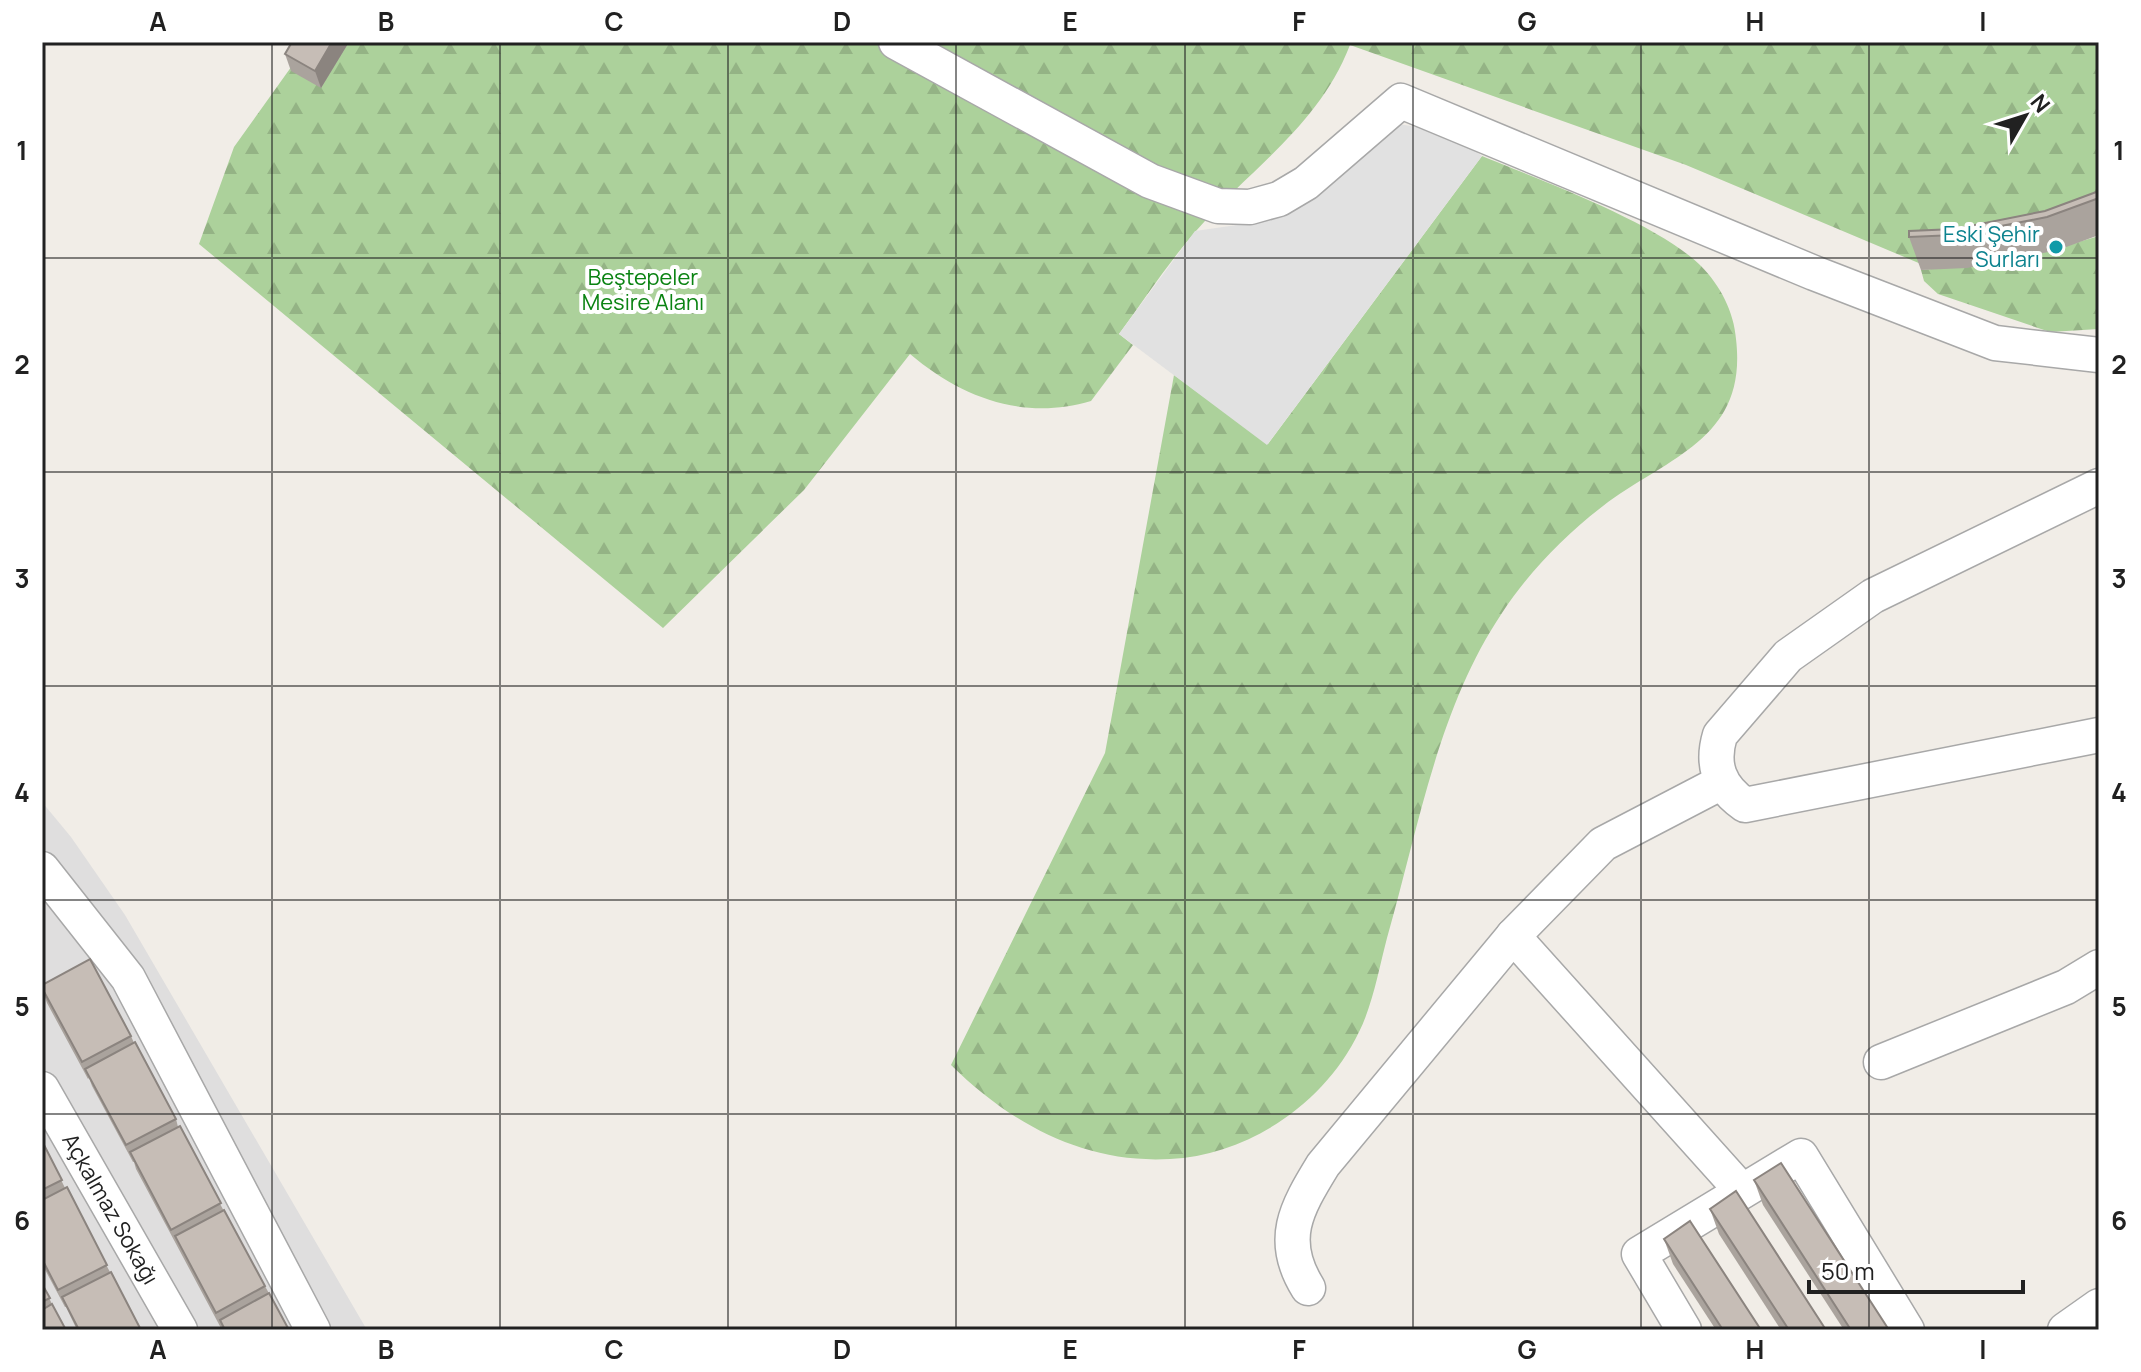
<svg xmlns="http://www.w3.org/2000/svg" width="2141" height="1372" viewBox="0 0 2141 1372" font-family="Manrope,sans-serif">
	<defs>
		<pattern id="forest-firs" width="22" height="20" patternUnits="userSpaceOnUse" patternTransform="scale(2)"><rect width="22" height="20" fill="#acd19b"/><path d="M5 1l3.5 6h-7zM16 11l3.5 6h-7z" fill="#94b385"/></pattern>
	</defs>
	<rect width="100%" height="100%" fill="#f1ede7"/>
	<polygon fill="#dfdede" points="42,802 71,837 125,915 367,1330 42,1330"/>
	<g fill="url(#forest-firs)">
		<path d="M309,42H2099V229L1921,264L1686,165L1350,45C1318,127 1251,167 1196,231C1168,263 1144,300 1119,334L1133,345L1091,401C1024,421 962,398 910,354L804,490L663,628L199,244L234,147Z"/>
		<path d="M1482,156C1540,180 1658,223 1701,266C1720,285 1734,312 1736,339C1748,440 1667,457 1603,506C1564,536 1529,572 1502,613C1438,708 1418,830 1387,938C1379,968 1373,1004 1359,1032C1325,1103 1249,1155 1170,1159C1084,1164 1011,1124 951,1065L1105,753L1174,375L1268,444Z"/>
		<polygon points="2099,236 2099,329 2050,332 1938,294 1924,281 1921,270 2013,261"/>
	</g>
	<polygon fill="#e1e1e1" points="1397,124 1447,131 1482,156 1267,445 1119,334 1195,231 1265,221"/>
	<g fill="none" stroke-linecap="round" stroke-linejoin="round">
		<g stroke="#a8a8a8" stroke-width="37">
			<g id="street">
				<polyline points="896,42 1150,181 1218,206 1250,207 1279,199 1306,183 1401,101 1814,273 1995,343 2099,355"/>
				<path d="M2099,486L1873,596L1788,656L1720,735C1711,765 1719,787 1745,805L2099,735"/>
				<polyline points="42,869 128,978 313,1330"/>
				<polyline points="1513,936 1742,1191"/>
				<polyline points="1881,1062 2066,987 2099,967"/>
				<path id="s1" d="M42,1089L180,1330"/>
				<path d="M1308,1288C1278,1240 1296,1209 1323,1165L1513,936L1603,844L1722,782"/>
				<polyline points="1684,1330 1639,1254 1801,1156 1907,1330"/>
				<polyline points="2065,1330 2099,1306"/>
			</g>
		</g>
		<use href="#street" stroke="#fff" stroke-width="34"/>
	</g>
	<g fill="#aaa39d">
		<polygon points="292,42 349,42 321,88 291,71 285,54"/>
		<polygon points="2099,191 2099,235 2058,250 1967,268 1921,270 1909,237 2045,211"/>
		<polygon points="42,989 131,1036 134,1043 176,1119 178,1127 289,1330 222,1330 136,1169 134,1162 133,1162 92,1086 89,1078 88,1079 47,1003"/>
		<polygon points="42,1141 65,1188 141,1330 77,1330 66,1307 65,1307 42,1264"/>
		<polygon points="1754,1180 1889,1330 1844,1330 1763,1205"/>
		<polygon points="1710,1209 1826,1330 1781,1330 1719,1234"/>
		<polygon points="1664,1239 1761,1330 1716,1330 1673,1264"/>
		<polygon points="42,1284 52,1304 42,1330"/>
	</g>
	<polygon fill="#8b847f" points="332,42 349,42 321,88 315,71"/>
	<g fill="#c6bdb6" stroke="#8b847f" stroke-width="2">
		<polygon points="292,42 332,42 315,71 285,54"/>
		<polygon points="2099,191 2099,198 2047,217 1955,235 1909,237 1909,231 1955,229 2045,211"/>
		<polygon points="90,959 131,1036 82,1062 42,988 42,985"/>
		<polygon points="135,1042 176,1119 126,1145 85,1069"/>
		<polygon points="180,1126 221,1203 171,1230 130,1152"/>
		<polygon points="42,1141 62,1180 42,1190"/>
		<polygon points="1781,1163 1889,1330 1851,1330 1754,1180"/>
		<polygon points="67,1187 107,1265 58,1290 42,1259 42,1200"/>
		<polygon points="1736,1191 1826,1330 1789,1330 1710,1209"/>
		<polygon points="224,1210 265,1286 216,1313 175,1236"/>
		<polygon points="1690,1221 1761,1330 1723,1330 1664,1239"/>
		<polygon points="111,1272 141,1330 79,1330 62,1297"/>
		<polygon points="42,1284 50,1298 42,1302"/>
		<polygon points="269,1293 289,1330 225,1330 220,1320"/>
		<polygon points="52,1304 66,1330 42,1330 42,1310"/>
	</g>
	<path fill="none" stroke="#212121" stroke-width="2" stroke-opacity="0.55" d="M272,42V1330M500,42V1330M728,42V1330M956,42V1330M1185,42V1330M1413,42V1330M1641,42V1330M1869,42V1330M42,258H2099M42,472H2099M42,686H2099M42,900H2099M42,1114H2099"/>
	<circle fill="#0f9aa8" stroke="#fff" stroke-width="3" cx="2056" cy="247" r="8"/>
	<g text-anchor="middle" stroke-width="8" stroke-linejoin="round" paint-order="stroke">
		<g font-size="22" fill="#0d838f" stroke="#fff" text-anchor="end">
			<text x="2040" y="242">Eski Şehir<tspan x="2040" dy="25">Surları</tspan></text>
		</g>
		<g font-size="22" fill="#0a8312" stroke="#fff">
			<text x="643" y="285">Beştepeler<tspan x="643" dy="25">Mesire Alanı</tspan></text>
		</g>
		<g font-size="22" fill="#212121" stroke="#fff">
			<text dy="8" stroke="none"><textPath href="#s1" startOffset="138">Açkalmaz Sokağı</textPath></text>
		</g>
	</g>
	<rect width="2141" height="1372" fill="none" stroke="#ffffff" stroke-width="88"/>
	<g transform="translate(2025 116) rotate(51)" stroke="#ffffff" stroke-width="6" paint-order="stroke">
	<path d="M0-6L14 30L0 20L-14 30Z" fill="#212121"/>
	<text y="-12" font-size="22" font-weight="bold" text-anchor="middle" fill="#212121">N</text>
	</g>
	<path d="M1809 1280v12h214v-12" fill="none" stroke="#212121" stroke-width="4"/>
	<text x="1821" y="1280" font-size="24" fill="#212121" stroke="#ffffff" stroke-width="6" paint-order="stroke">50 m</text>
	<rect x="44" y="44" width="2053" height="1284" fill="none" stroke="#212121" stroke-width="3"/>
	<g font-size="26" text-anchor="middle" font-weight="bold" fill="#212121">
		<text x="158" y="31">A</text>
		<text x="386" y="31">B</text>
		<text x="614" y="31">C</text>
		<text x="842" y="31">D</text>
		<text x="1070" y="31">E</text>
		<text x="1299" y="31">F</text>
		<text x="1527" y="31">G</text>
		<text x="1755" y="31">H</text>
		<text x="1983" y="31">I</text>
		<text x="22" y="160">1</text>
		<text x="2119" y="160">1</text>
		<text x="22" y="374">2</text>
		<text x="2119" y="374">2</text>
		<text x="22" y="588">3</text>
		<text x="2119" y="588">3</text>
		<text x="22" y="802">4</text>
		<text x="2119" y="802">4</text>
		<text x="22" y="1016">5</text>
		<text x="2119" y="1016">5</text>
		<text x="22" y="1230">6</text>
		<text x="2119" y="1230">6</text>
		<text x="158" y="1359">A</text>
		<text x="386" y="1359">B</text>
		<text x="614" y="1359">C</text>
		<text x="842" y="1359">D</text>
		<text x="1070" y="1359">E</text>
		<text x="1299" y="1359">F</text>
		<text x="1527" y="1359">G</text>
		<text x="1755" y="1359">H</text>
		<text x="1983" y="1359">I</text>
	</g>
</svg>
